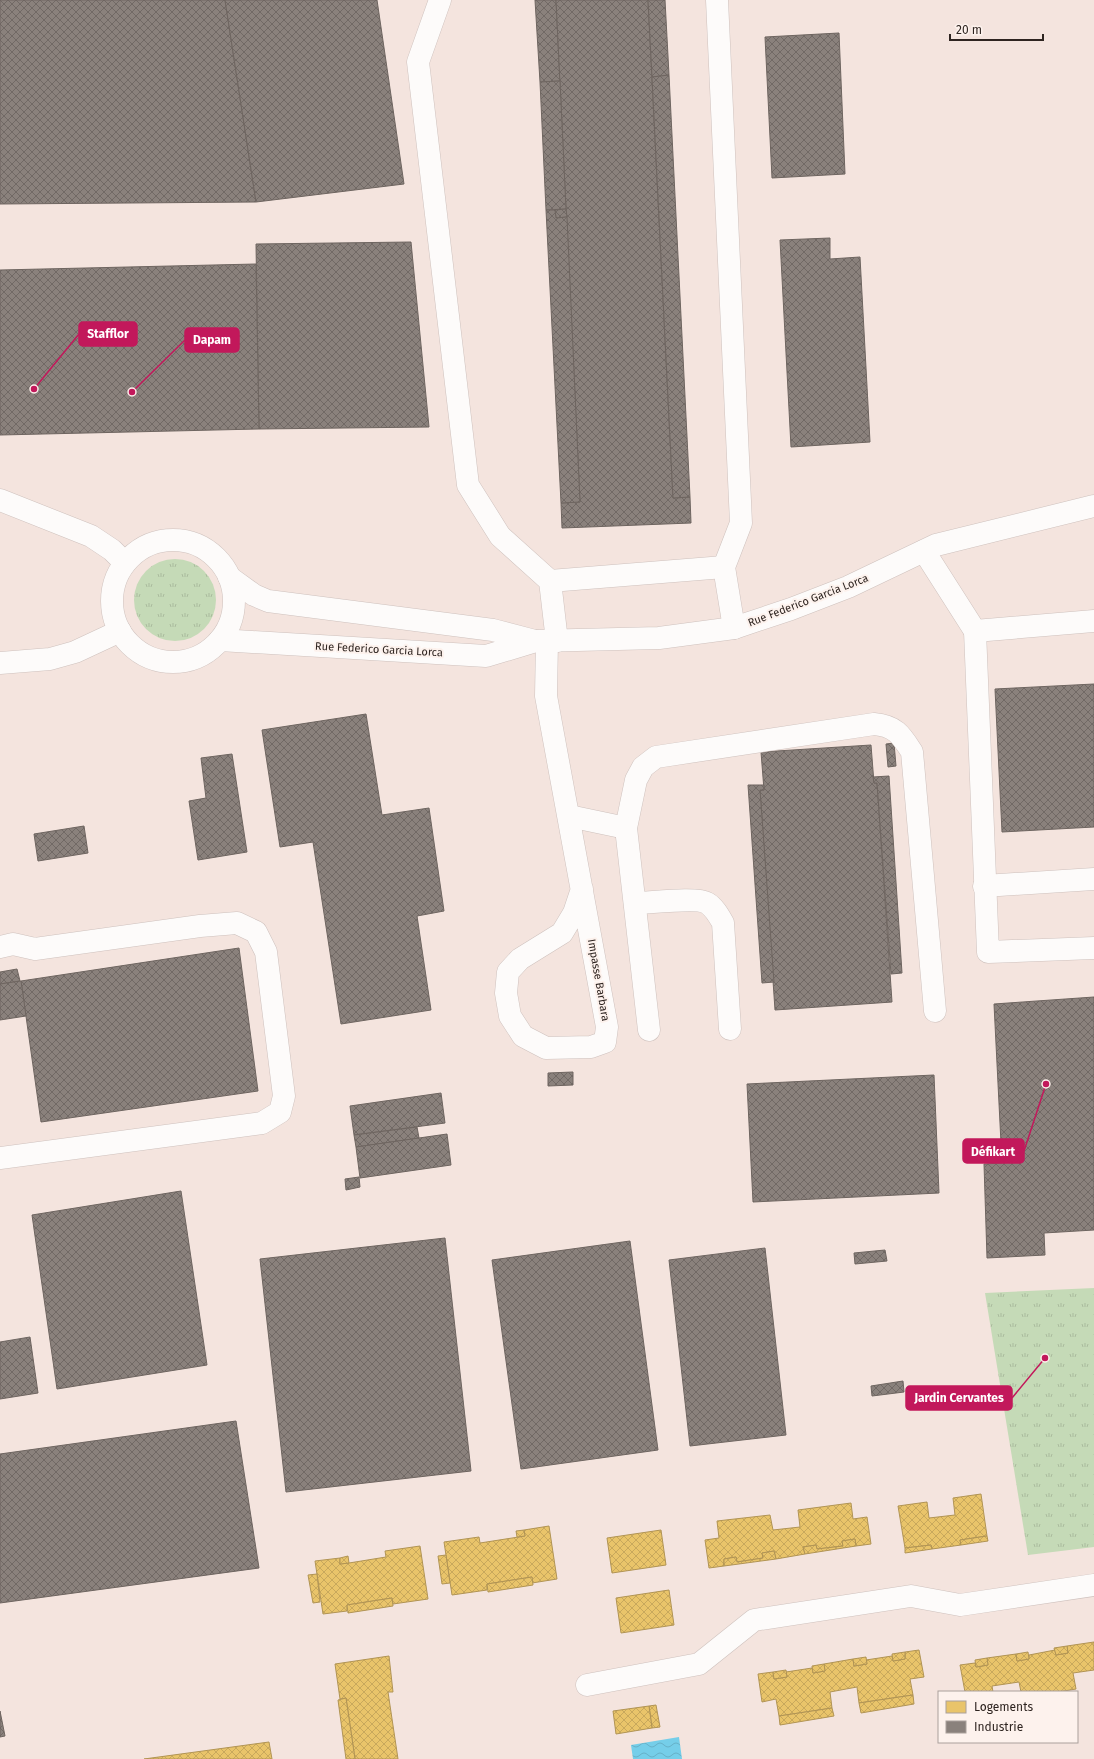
<svg xmlns="http://www.w3.org/2000/svg" width="1094" height="1759" viewBox="0 0 1094 1759" font-family="'Fira Sans',sans-serif">
	<defs>
		<pattern id="grass-tufts" width="24" height="20" patternUnits="userSpaceOnUse"><rect width="24" height="20" fill="#c5dab7"/><path d="M3 7l-1-3M5 7V3M7 7l1-3M15 17l-1-3M17 17v-4M19 17l1-3" fill="none" stroke="#aabb9d"/></pattern>
		<pattern id="water-waves" width="16" height="10" patternUnits="userSpaceOnUse"><rect width="16" height="10" fill="#75cee9"/><path d="M0 5q4-4 8 0t8 0" fill="none" stroke="#66b1c8"/></pattern>
		<pattern id="homes-cross-hatch" width="8" height="8" patternUnits="userSpaceOnUse"><rect width="8" height="8" fill="#e9c46a"/><path d="M0 0l8 8M0 8l8-8" fill="none" stroke="#c8a85c"/></pattern>
		<pattern id="industry-cross-hatch" width="8" height="8" patternUnits="userSpaceOnUse"><rect width="8" height="8" fill="#8a817c"/><path d="M0 0l8 8M0 8l8-8" fill="none" stroke="#716965"/></pattern>
	</defs>
	<rect width="100%" height="100%" fill="#f4e4de"/>
	<g fill="url(#grass-tufts)">
		<circle cx="175" cy="600" r="41"/>
		<polygon points="1094,1288 1094,1547 1028,1555 985,1293"/>
	</g>
	<polygon fill="url(#water-waves)" points="679,1737 682,1759 633,1759 631,1745"/>
	<g fill="url(#homes-cross-hatch)" stroke="#b19454">
		<polygon points="981,1494 987,1536 960,1540 961,1545 932,1549 931,1545 905,1548 898,1506 927,1502 929,1518 955,1515 953,1498"/>
		<polygon points="851,1503 853,1519 867,1517 871,1544 856,1546 855,1539 842,1541 843,1546 817,1549 816,1545 803,1547 805,1554 776,1559 774,1551 762,1553 763,1558 737,1562 736,1557 724,1559 724,1566 709,1568 705,1540 719,1538 717,1521 770,1515 773,1530 800,1527 798,1510"/>
		<polygon points="549,1526 557,1579 532,1583 532,1577 487,1584 487,1590 452,1595 444,1542 479,1537 480,1543 525,1536 524,1530"/>
		<polygon points="524,1530 525,1536 517,1537 516,1531"/>
		<polygon points="661,1530 666,1565 612,1573 607,1538"/>
		<polygon points="987,1536 988,1541 961,1545 960,1540"/>
		<polygon points="855,1539 856,1546 805,1554 803,1547 816,1545 817,1549 843,1546 842,1541"/>
		<polygon points="931,1545 932,1549 905,1553 905,1548"/>
		<polygon points="420,1546 428,1599 393,1604 392,1598 347,1605 347,1611 323,1614 315,1561 340,1558 340,1564 349,1563 386,1557 385,1551"/>
		<polygon points="774,1551 776,1559 724,1566 724,1559 736,1557 737,1562 763,1558 762,1553"/>
		<polygon points="446,1555 450,1583 442,1584 438,1556"/>
		<polygon points="348,1556 349,1563 340,1564 340,1558"/>
		<polygon points="317,1574 320,1602 313,1603 308,1575"/>
		<polygon points="532,1577 533,1585 488,1592 487,1584"/>
		<polygon points="669,1590 674,1625 621,1633 616,1598"/>
		<polygon points="392,1598 393,1606 348,1613 347,1605"/>
		<polygon points="1094,1642 1094,1670 1073,1673 1076,1689 1058,1692 1021,1692 1019,1682 992,1686 993,1692 965,1692 960,1665 975,1663 976,1667 988,1665 987,1658 1016,1654 1017,1661 1029,1659 1029,1655 1055,1650 1056,1655 1068,1653 1067,1646"/>
		<polygon points="1067,1646 1068,1653 1056,1655 1054,1648"/>
		<polygon points="919,1650 924,1677 910,1679 913,1695 859,1703 857,1687 830,1692 832,1708 779,1716 776,1699 762,1702 758,1674 773,1672 774,1679 787,1677 786,1672 812,1668 813,1673 825,1671 824,1664 853,1659 854,1666 867,1664 866,1660 892,1656 893,1661 905,1659 905,1652"/>
		<polygon points="905,1652 905,1659 893,1661 892,1654"/>
		<polygon points="1028,1652 1029,1659 1017,1661 1016,1654"/>
		<polygon points="389,1656 393,1692 388,1692 398,1759 355,1759 346,1698 340,1699 335,1664"/>
		<polygon points="866,1657 867,1664 854,1666 853,1659"/>
		<polygon points="987,1658 988,1665 976,1667 975,1660"/>
		<polygon points="824,1664 825,1671 813,1673 812,1666"/>
		<polygon points="786,1670 787,1677 774,1679 773,1672"/>
		<polygon points="913,1695 914,1704 861,1713 859,1703"/>
		<polygon points="346,1698 355,1759 346,1759 338,1700"/>
		<polygon points="656,1705 660,1727 652,1728 649,1706"/>
		<polygon points="649,1706 652,1728 616,1734 613,1711"/>
		<polygon points="832,1708 834,1716 780,1725 779,1716"/>
		<polygon points="269,1742 272,1759 144,1759"/>
	</g>
	<g fill="url(#industry-cross-hatch)" stroke="#6e6560">
		<polygon points="0,0 225,0 256,202 0,204"/>
		<polygon points="225,0 377,0 404,184 256,202"/>
		<polygon points="535,0 556,0 560,81 540,82"/>
		<polygon points="556,0 648,0 673,498 690,497 691,523 562,528 561,503 580,502"/>
		<polygon points="648,0 665,0 669,75 652,77"/>
		<polygon points="839,33 845,174 772,178 765,37"/>
		<polygon points="669,75 690,497 673,498 652,77"/>
		<polygon points="560,81 566,209 546,210 540,82"/>
		<polygon points="566,209 567,217 556,218 555,210"/>
		<polygon points="546,210 555,210 556,218 567,217 580,502 561,503"/>
		<polygon points="830,238 830,259 860,257 870,442 791,447 780,240"/>
		<polygon points="411,242 429,427 259,429 256,244"/>
		<polygon points="256,264 259,429 0,435 0,270"/>
		<polygon points="1094,684 1094,827 1002,832 995,689"/>
		<polygon points="366,714 382,815 429,808 444,911 417,916 431,1010 341,1024 313,842 280,847 262,730"/>
		<polygon points="894,743 896,766 888,767 886,744"/>
		<polygon points="871,745 874,783 877,783 892,1002 775,1010 760,790 764,790 761,752"/>
		<polygon points="232,754 247,852 198,860 189,801 206,798 201,758"/>
		<polygon points="889,776 902,973 891,974 877,783 874,783 873,777"/>
		<polygon points="748,785 764,785 764,790 760,790 774,982 762,983"/>
		<polygon points="84,826 88,853 38,861 34,834"/>
		<polygon points="239,948 258,1091 41,1122 21,981"/>
		<polygon points="17,969 20,981 0,984 0,972"/>
		<polygon points="21,981 26,1016 0,1020 0,984"/>
		<polygon points="1094,997 1094,1230 1044,1233 1045,1255 987,1258 984,1164 1002,1163 994,1004"/>
		<polygon points="573,1072 573,1085 548,1086 548,1073"/>
		<polygon points="934,1075 939,1193 753,1202 747,1084"/>
		<polygon points="441,1093 445,1123 354,1135 350,1106"/>
		<polygon points="417,1127 419,1138 356,1147 354,1135"/>
		<polygon points="447,1134 451,1165 360,1178 356,1147"/>
		<polygon points="359,1177 360,1187 346,1190 345,1179"/>
		<polygon points="181,1191 207,1365 57,1389 32,1215"/>
		<polygon points="445,1238 471,1471 286,1492 260,1259"/>
		<polygon points="630,1241 658,1450 521,1469 492,1260"/>
		<polygon points="765,1248 786,1435 690,1446 669,1260"/>
		<polygon points="885,1250 887,1261 855,1264 854,1253"/>
		<polygon points="30,1337 38,1393 0,1399 0,1342"/>
		<polygon points="903,1381 904,1392 872,1396 871,1386"/>
		<polygon points="236,1421 259,1568 0,1603 0,1454"/>
		<polygon points="0,1711 5,1736 0,1737"/>
	</g>
	<g fill="none" stroke-linecap="round" stroke-linejoin="round">
		<g stroke="#cec1bd" stroke-width="23">
			<g id="minor">
				<polyline points="440,0 418,62 468,485 500,536 550,581 557,641"/>
				<polyline points="717,0 741,523 724,567 734,628"/>
				<polyline points="0,500 91,536 112,550 125,563"/>
				<circle cx="173" cy="601" r="61"/>
				<polyline points="924,551 975,631 1094,621"/>
				<polyline points="229,577 254,595 268,601 493,630 535,641"/>
				<polyline points="550,581 724,567"/>
				<polyline points="975,631 988,952 1094,948"/>
				<polyline points="220,640 486,656 536,641 659,638 734,628 791,609 848,587 936,545 1094,506"/>
				<polyline points="547,641 546,696 607,1027 605,1042 591,1047 546,1048 523,1036 510,1016 506,993 508,972 520,959 562,933 574,913 582,889"/>
				<polyline points="0,663 50,659 75,652 120,631"/>
				<path d="M569,816L626,828L636,780L643,767L656,757L874,724C896,726 901,735 912,752L935,1011"/>
				<polyline points="626,828 649,1030"/>
				<polyline points="984,886 1094,879"/>
				<path d="M635,903C649,903 697,897 707,903C714,907 719,916 723,923L730,1029"/>
				<polyline points="0,947 13,944 35,949 200,926 237,923 256,932 266,952 284,1096 280,1112 262,1123 0,1158"/>
				<polyline points="587,1685 699,1664 754,1620 911,1596 960,1605 1094,1585"/>
			</g>
		</g>
		<use href="#minor" stroke="#fdfbfa" stroke-width="22"/>
	</g>
	<g text-anchor="middle" stroke-width="4" stroke-linejoin="round" paint-order="stroke">
		<g font-size="11" fill="#2e2420" stroke="#fdf2ed">
			<text transform="translate(808 600) rotate(-21)" y="4">Rue Federico Garcia Lorca</text>
			<text transform="translate(379 649) rotate(3)" y="4">Rue Federico Garcia Lorca</text>
			<text transform="translate(599 980) rotate(80)" y="4">Impasse Barbara</text>
		</g>
	</g>
	<path fill="none" stroke="#c2185b" stroke-width="1.5" d="M34 389L79 334M132 392L185 340M1046 1084L1024 1151M1045 1358L1012 1398"/>
	<g fill="#c2185b" stroke="#fdf2ed" stroke-width="1.5">
		<circle cx="34" cy="389" r="4"/>
		<circle cx="132" cy="392" r="4"/>
		<circle cx="1046" cy="1084" r="4"/>
		<circle cx="1045" cy="1358" r="4"/>
	</g>
	<g fill="#c2185b" stroke="#c2185b" stroke-width="1.5">
		<rect x="79" y="322" width="58" height="24" rx="4"/>
		<rect x="185" y="328" width="54" height="24" rx="4"/>
		<rect x="963" y="1139" width="61" height="24" rx="4"/>
		<rect x="906" y="1386" width="106" height="24" rx="4"/>
	</g>
	<g font-size="12" text-anchor="middle" font-weight="bold" fill="#fff">
		<text x="108" y="338">Stafflor</text>
		<text x="212" y="344">Dapam</text>
		<text x="993" y="1156">Défikart</text>
		<text x="959" y="1402">Jardin Cervantes</text>
	</g>
	<rect x="938" y="1691" width="140" height="52" fill="#fdf2ed" stroke="#aaa09b"/>
	<rect x="946" y="1701" width="20" height="12" fill="#e9c46a" stroke="#aaa09b"/>
	<text x="974" y="1711" font-size="12" fill="#2e2420">Logements</text>
	<rect x="946" y="1721" width="20" height="12" fill="#8a817c" stroke="#aaa09b"/>
	<text x="974" y="1731" font-size="12" fill="#2e2420">Industrie</text>
	<path d="M950 34v6h93v-6" fill="none" stroke="#2e2420" stroke-width="2"/>
	<text x="956" y="34" font-size="12" fill="#2e2420" stroke="#fdf2ed" stroke-width="3" paint-order="stroke">20 m</text>
</svg>
